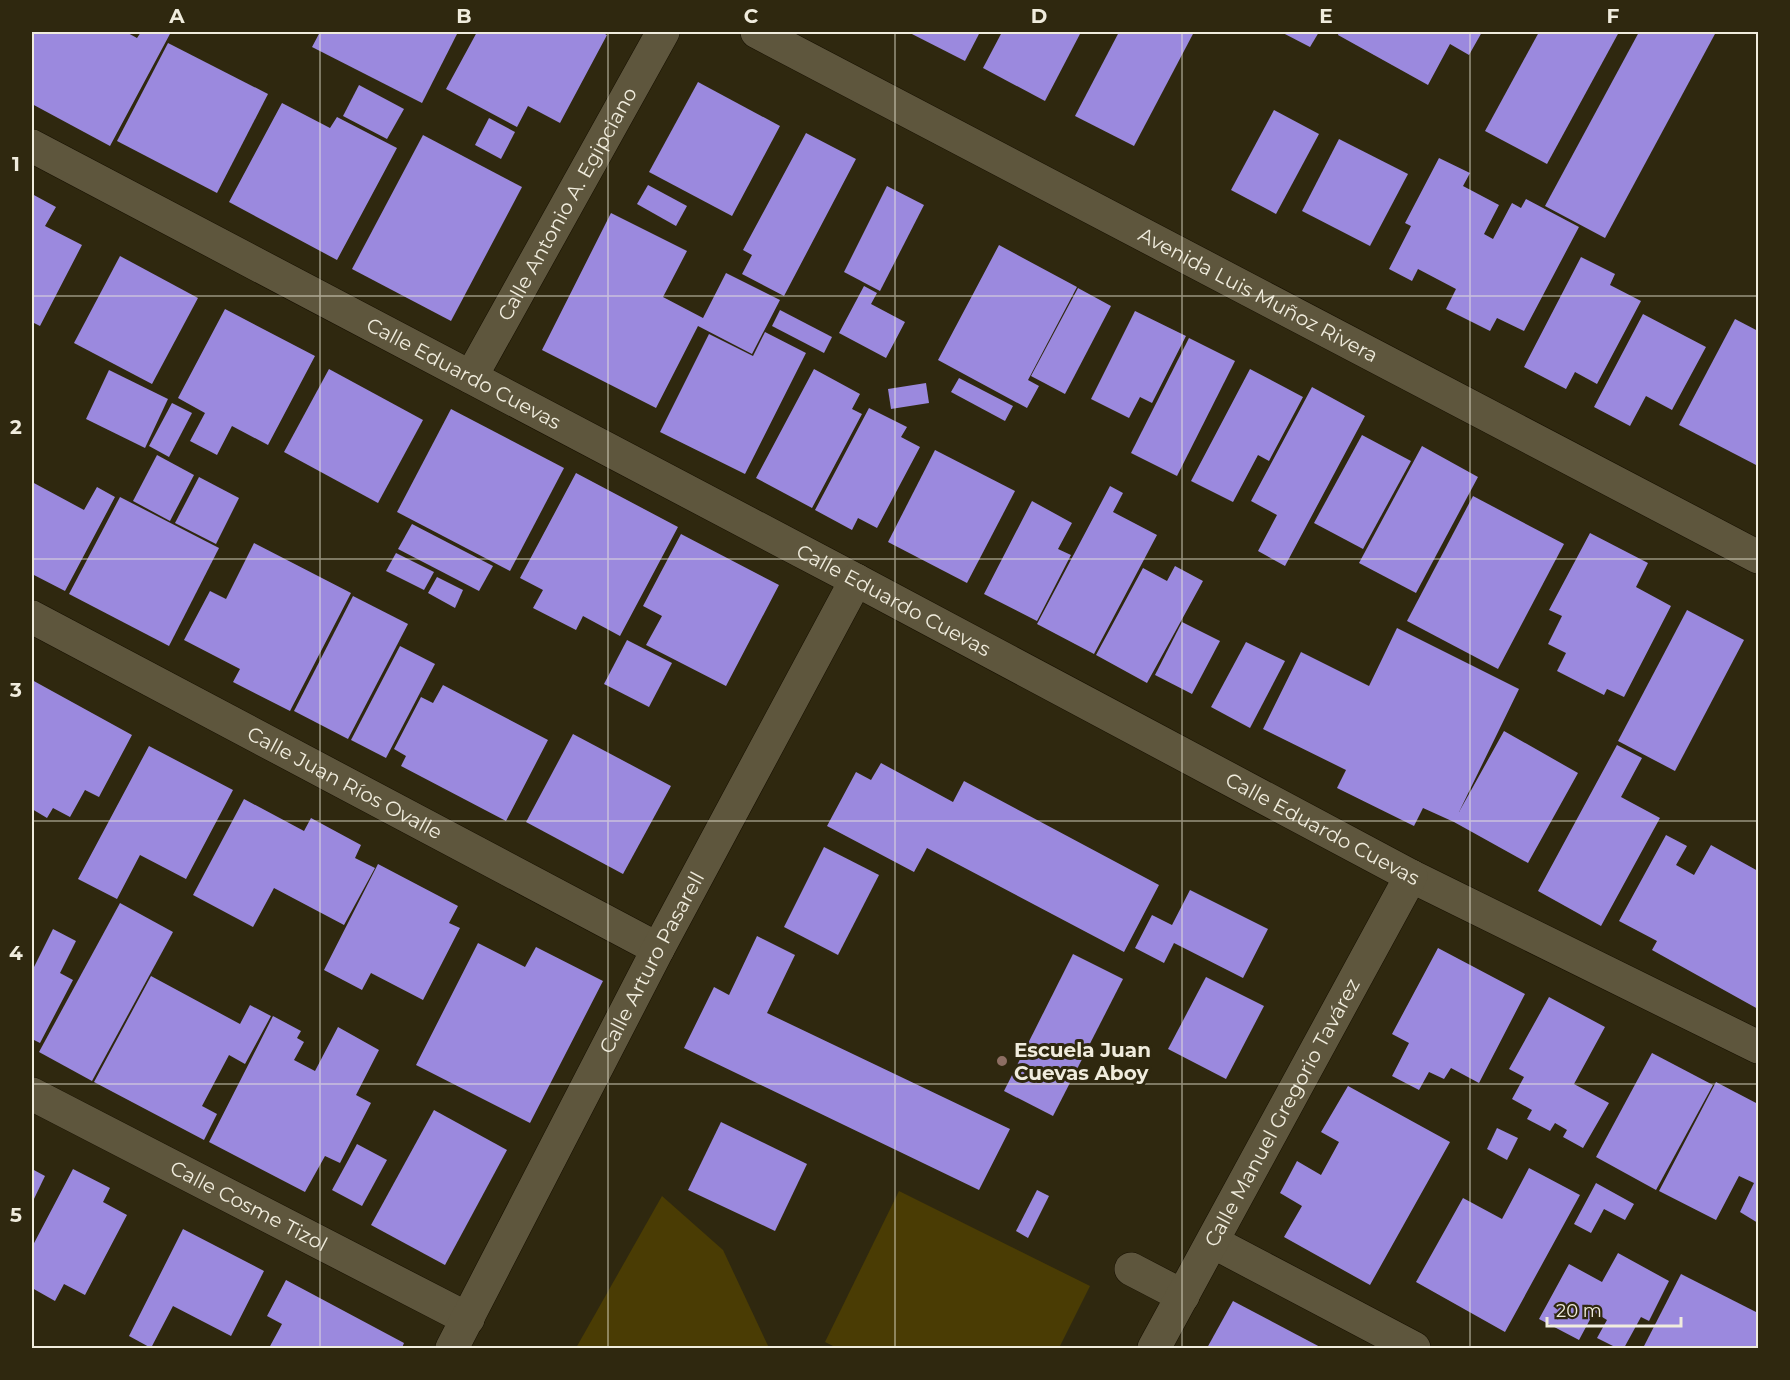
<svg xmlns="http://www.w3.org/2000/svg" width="1790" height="1380" viewBox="0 0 1790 1380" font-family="Montserrat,sans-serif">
	<rect width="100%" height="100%" fill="#2f280f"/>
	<g fill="#4a3c04">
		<polygon points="899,1191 1090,1286 1059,1348 837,1348 825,1342"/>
		<polygon points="662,1196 723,1250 769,1348 576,1348"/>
	</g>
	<g fill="#9b89de">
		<polygon points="32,32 126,32 137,38 141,32 171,32 110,146 32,104"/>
		<polygon points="320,32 458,32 422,103 312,47"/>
		<polygon points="477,32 601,32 607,35 560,123 528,106 517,127 446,89"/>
		<polygon points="908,32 980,32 965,61"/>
		<polygon points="1002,32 1081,32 1045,101 983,68"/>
		<polygon points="1119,32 1194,32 1134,146 1075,116"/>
		<polygon points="1281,32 1319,32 1310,47"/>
		<polygon points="1339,32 1482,32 1469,55 1450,44 1428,85 1338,35"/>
		<polygon points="1539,32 1619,32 1547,164 1485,131"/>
		<polygon points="1639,32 1716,32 1605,238 1545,206"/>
		<polygon points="168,43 268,94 217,193 117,141"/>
		<polygon points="698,82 780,126 732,216 649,172"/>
		<polygon points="359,85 404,109 387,139 343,116"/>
		<polygon points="282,103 330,128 337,117 397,148 337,260 229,202"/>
		<polygon points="1274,110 1319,134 1276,214 1231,190"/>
		<polygon points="489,118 515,132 501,159 475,145"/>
		<polygon points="806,133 856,159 784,296 742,274 752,255 743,250"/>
		<polygon points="423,135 522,187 451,321 352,269"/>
		<polygon points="1339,139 1408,174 1370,246 1302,211"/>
		<polygon points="1439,158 1470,173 1463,186 1499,205 1484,234 1493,239 1512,203 1521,208 1526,199 1579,227 1524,331 1497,318 1490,331 1446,309 1456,289 1418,269 1412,281 1389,269 1411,226 1405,223"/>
		<polygon points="648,185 687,206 676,226 637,204"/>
		<polygon points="887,186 924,205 880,291 844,272"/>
		<polygon points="32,194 56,207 45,226 82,245 40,326 32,322"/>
		<polygon points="611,213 687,251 663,297 703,318 726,273 780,300 752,354 698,326 656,408 542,350"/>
		<polygon points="999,245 1077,287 1028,380 1039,386 1027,408 938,360"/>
		<polygon points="120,256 198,298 152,384 74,343"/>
		<polygon points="1581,257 1615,274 1610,285 1641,301 1597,384 1575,372 1566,389 1524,367"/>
		<polygon points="864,286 877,293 871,304 905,322 886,358 839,333"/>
		<polygon points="1078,288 1111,306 1065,394 1031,376"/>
		<polygon points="225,309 315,356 268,445 232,426 217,455 190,441 205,413 178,398"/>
		<polygon points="780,310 832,337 824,353 772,326"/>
		<polygon points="1135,311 1186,336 1152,403 1140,397 1129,418 1091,399"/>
		<polygon points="1643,314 1706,347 1672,410 1646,396 1630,426 1594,407"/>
		<polygon points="1735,319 1758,331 1758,466 1679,425"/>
		<polygon points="765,332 806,353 745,474 660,432 709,334 753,356"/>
		<polygon points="1189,338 1235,361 1177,476 1131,453"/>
		<polygon points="329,369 423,420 378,503 284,452"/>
		<polygon points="814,369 860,394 852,409 862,414 812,508 756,478"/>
		<polygon points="1250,369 1303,397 1269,461 1258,455 1233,502 1191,481"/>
		<polygon points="109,370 168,399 145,448 86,419"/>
		<polygon points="959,378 1013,406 1005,421 951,392"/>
		<polygon points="926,383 929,403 891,409 888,389"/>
		<polygon points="1312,387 1365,416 1285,566 1258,551 1277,515 1251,501"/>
		<polygon points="172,403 192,413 169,457 149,446"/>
		<polygon points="869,408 907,427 901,437 920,447 877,528 858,518 852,530 815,510"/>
		<polygon points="451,409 564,468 510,571 397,512"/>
		<polygon points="1362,435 1411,461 1363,549 1314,523"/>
		<polygon points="1422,446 1478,477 1416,593 1359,563"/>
		<polygon points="935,450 1015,491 967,583 888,542"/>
		<polygon points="157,455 194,475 170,521 133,501"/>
		<polygon points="576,473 678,527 620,636 583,616 576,630 533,608 543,590 520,578"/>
		<polygon points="199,477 239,498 216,544 175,523"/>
		<polygon points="32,482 84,510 97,487 115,497 65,591 32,574"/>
		<polygon points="1110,486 1123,493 1113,512 1157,535 1094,654 1037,624"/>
		<polygon points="1473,496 1564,544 1498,669 1407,621"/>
		<polygon points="120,497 219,548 169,646 69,594"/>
		<polygon points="1032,501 1072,523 1058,549 1071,555 1037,621 984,594"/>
		<polygon points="412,524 493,566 479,591 398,549"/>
		<polygon points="1590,533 1648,563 1636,587 1671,606 1624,697 1607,689 1604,695 1557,671 1566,653 1548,644 1562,616 1549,610"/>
		<polygon points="681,534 779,585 726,686 646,645 662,616 643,606"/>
		<polygon points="254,543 351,593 290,711 233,682 240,669 184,640 210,591 226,599"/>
		<polygon points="396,553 434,572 424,590 386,571"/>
		<polygon points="1175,566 1203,581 1147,683 1096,655 1143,568 1167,581"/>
		<polygon points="437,577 463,590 455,608 428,593"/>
		<polygon points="353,596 408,624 348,739 294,711"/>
		<polygon points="1687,610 1744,640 1675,771 1618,741"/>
		<polygon points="1182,622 1220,641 1192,694 1155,675"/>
		<polygon points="1397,628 1519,689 1459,812 1504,731 1578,773 1528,863 1454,822 1423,808 1414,826 1337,788 1346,770 1263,729 1301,652 1369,686"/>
		<polygon points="627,640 672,663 649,707 604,684"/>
		<polygon points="1246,642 1285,661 1250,728 1211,707"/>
		<polygon points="400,646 435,664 386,758 351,740"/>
		<polygon points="32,680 132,735 99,797 85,790 70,817 53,808 47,818 32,809"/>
		<polygon points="443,685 548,740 506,821 401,766 406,756 394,749 421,697 433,703"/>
		<polygon points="573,734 671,786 623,874 526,822"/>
		<polygon points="1617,745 1642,758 1621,797 1660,818 1601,926 1538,891"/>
		<polygon points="149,746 233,790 186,879 140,855 117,899 78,879"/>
		<polygon points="881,763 953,802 964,781 1159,885 1124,952 927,848 914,872 827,826 856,772 871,780"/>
		<polygon points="244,799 304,831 311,818 361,845 355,858 375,868 344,925 274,888 253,927 193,895"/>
		<polygon points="1666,835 1687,846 1676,865 1694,875 1711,845 1758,871 1758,1009 1652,950 1657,941 1619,921"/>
		<polygon points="824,847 879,875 838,955 784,927"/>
		<polygon points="378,864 458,906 449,923 460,928 423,1000 371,973 362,990 324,970"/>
		<polygon points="1190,890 1268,929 1243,978 1174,943 1164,963 1135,948 1152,915 1172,925"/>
		<polygon points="120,903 173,932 92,1081 39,1052"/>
		<polygon points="53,929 76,941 60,973 73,980 40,1043 32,1039 32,971"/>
		<polygon points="757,936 795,955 767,1013 1010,1129 979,1190 684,1048 714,987 729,995"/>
		<polygon points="478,943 525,967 536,947 603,981 530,1123 416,1065"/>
		<polygon points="1438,948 1525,994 1479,1083 1451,1068 1444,1079 1429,1072 1419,1090 1392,1076 1409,1043 1392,1034"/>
		<polygon points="1073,954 1123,979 1053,1116 1004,1091"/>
		<polygon points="151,976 240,1024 250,1005 271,1016 245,1064 229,1055 202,1106 217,1114 204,1140 94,1082"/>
		<polygon points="1206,977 1264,1006 1226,1079 1168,1049"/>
		<polygon points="1549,997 1605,1027 1574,1084 1609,1103 1583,1148 1563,1137 1567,1130 1555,1123 1550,1131 1527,1119 1532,1110 1512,1099 1524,1077 1509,1069"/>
		<polygon points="273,1016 301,1031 297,1038 304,1042 294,1060 315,1071 338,1027 379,1050 356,1095 371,1103 340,1163 325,1156 305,1192 209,1142"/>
		<polygon points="1652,1053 1713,1085 1656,1190 1596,1157"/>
		<polygon points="1716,1082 1758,1104 1758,1223 1740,1212 1754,1183 1739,1176 1716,1220 1659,1191"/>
		<polygon points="1348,1086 1450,1142 1370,1285 1284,1237 1302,1206 1280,1193 1297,1161 1321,1175 1339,1142 1321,1132"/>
		<polygon points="434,1110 507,1150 445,1265 371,1225"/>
		<polygon points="721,1122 807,1164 775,1231 688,1190"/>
		<polygon points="1497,1128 1518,1138 1507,1160 1487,1149"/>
		<polygon points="357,1144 387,1160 362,1206 332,1190"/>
		<polygon points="1529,1168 1580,1195 1505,1332 1416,1282 1463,1198 1502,1219"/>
		<polygon points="32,1169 45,1176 32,1203"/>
		<polygon points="73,1169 110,1188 103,1202 127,1215 85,1295 64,1284 55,1301 32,1288 32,1247"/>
		<polygon points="1596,1183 1634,1204 1625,1220 1604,1209 1591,1233 1574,1224"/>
		<polygon points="1037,1190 1049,1196 1028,1238 1016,1231"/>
		<polygon points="183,1229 264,1271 231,1336 173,1306 151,1348 129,1336"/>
		<polygon points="1618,1253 1669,1281 1649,1321 1641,1317 1624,1348 1617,1348 1597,1338 1607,1320 1594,1312 1579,1340 1539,1319 1569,1264 1602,1282"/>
		<polygon points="1681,1274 1758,1313 1758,1348 1643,1348"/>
		<polygon points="286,1280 404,1343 402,1348 269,1348 282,1324 267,1316"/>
		<polygon points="1233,1301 1322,1348 1207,1348"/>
	</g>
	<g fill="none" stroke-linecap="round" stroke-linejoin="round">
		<g stroke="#171000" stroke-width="34">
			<g id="minor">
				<path id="s1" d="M757,32L1758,557"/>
				<path id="s2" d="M32,146L856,580L1411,876L1758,1047"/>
				<path id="s3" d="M471,377L663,32"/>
				<path id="s4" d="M32,617L658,949"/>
				<path id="s5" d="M32,1094L468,1319"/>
				<polyline points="1213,1242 1414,1348"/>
				<polyline points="1131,1269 1183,1296"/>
				<path id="s6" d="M452,1348L658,949L856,580"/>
				<path id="s7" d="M1154,1348L1411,876"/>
			</g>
		</g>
		<use href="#minor" stroke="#5e563d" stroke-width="33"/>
	</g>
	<path fill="none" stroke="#f0ecdd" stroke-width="1.5" stroke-opacity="0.55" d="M320,32V1348M608,32V1348M895,32V1348M1182,32V1348M1470,32V1348M32,296H1758M32,559H1758M32,821H1758M32,1084H1758"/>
	<circle fill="#8d6e63" stroke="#2f280f" stroke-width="2" cx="1002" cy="1061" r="6"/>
	<g text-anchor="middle" stroke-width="6" stroke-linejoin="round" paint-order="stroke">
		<g font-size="20" fill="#f0ecdd" stroke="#2f280f">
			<text dy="7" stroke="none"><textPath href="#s3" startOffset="198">Calle Antonio A. Egipciano</textPath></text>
			<text dy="7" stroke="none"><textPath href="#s1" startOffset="566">Avenida Luis Muñoz Rivera</textPath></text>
			<text dy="7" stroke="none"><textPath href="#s2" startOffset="488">Calle Eduardo Cuevas</textPath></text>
			<text dy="7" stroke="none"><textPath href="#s2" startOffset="974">Calle Eduardo Cuevas</textPath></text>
			<text dy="7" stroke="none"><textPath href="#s4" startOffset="354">Calle Juan Ríos Ovalle</textPath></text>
			<text dy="7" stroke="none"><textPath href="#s2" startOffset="1460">Calle Eduardo Cuevas</textPath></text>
			<text dy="7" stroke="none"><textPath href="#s6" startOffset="434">Calle Arturo Pasarell</textPath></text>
			<text dy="7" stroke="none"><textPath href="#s7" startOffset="268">Calle Manuel Gregorio Tavárez</textPath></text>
			<text dy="7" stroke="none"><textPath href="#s5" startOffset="244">Calle Cosme Tizol</textPath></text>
		</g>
		<g font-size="20" font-weight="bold" fill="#f0ecdd" stroke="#2f280f" text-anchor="start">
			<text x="1014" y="1057">Escuela Juan<tspan x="1014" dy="23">Cuevas Aboy</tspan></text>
		</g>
	</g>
	<rect width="1790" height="1380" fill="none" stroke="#2f280f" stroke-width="66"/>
	<path d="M1547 1317v9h134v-9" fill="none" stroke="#f0ecdd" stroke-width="3"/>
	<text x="1556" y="1317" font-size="18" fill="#f0ecdd" stroke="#2f280f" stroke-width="4.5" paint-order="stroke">20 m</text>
	<rect x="33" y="33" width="1724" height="1314" fill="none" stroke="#f0ecdd" stroke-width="2"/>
	<g font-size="20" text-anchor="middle" font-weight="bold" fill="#f0ecdd">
		<text x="177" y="23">A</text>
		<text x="464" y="23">B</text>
		<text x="751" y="23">C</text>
		<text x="1039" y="23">D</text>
		<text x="1326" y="23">E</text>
		<text x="1613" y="23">F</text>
		<text x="16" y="171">1</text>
		<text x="16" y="434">2</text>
		<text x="16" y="697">3</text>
		<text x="16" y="960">4</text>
		<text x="16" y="1222">5</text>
	</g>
</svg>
